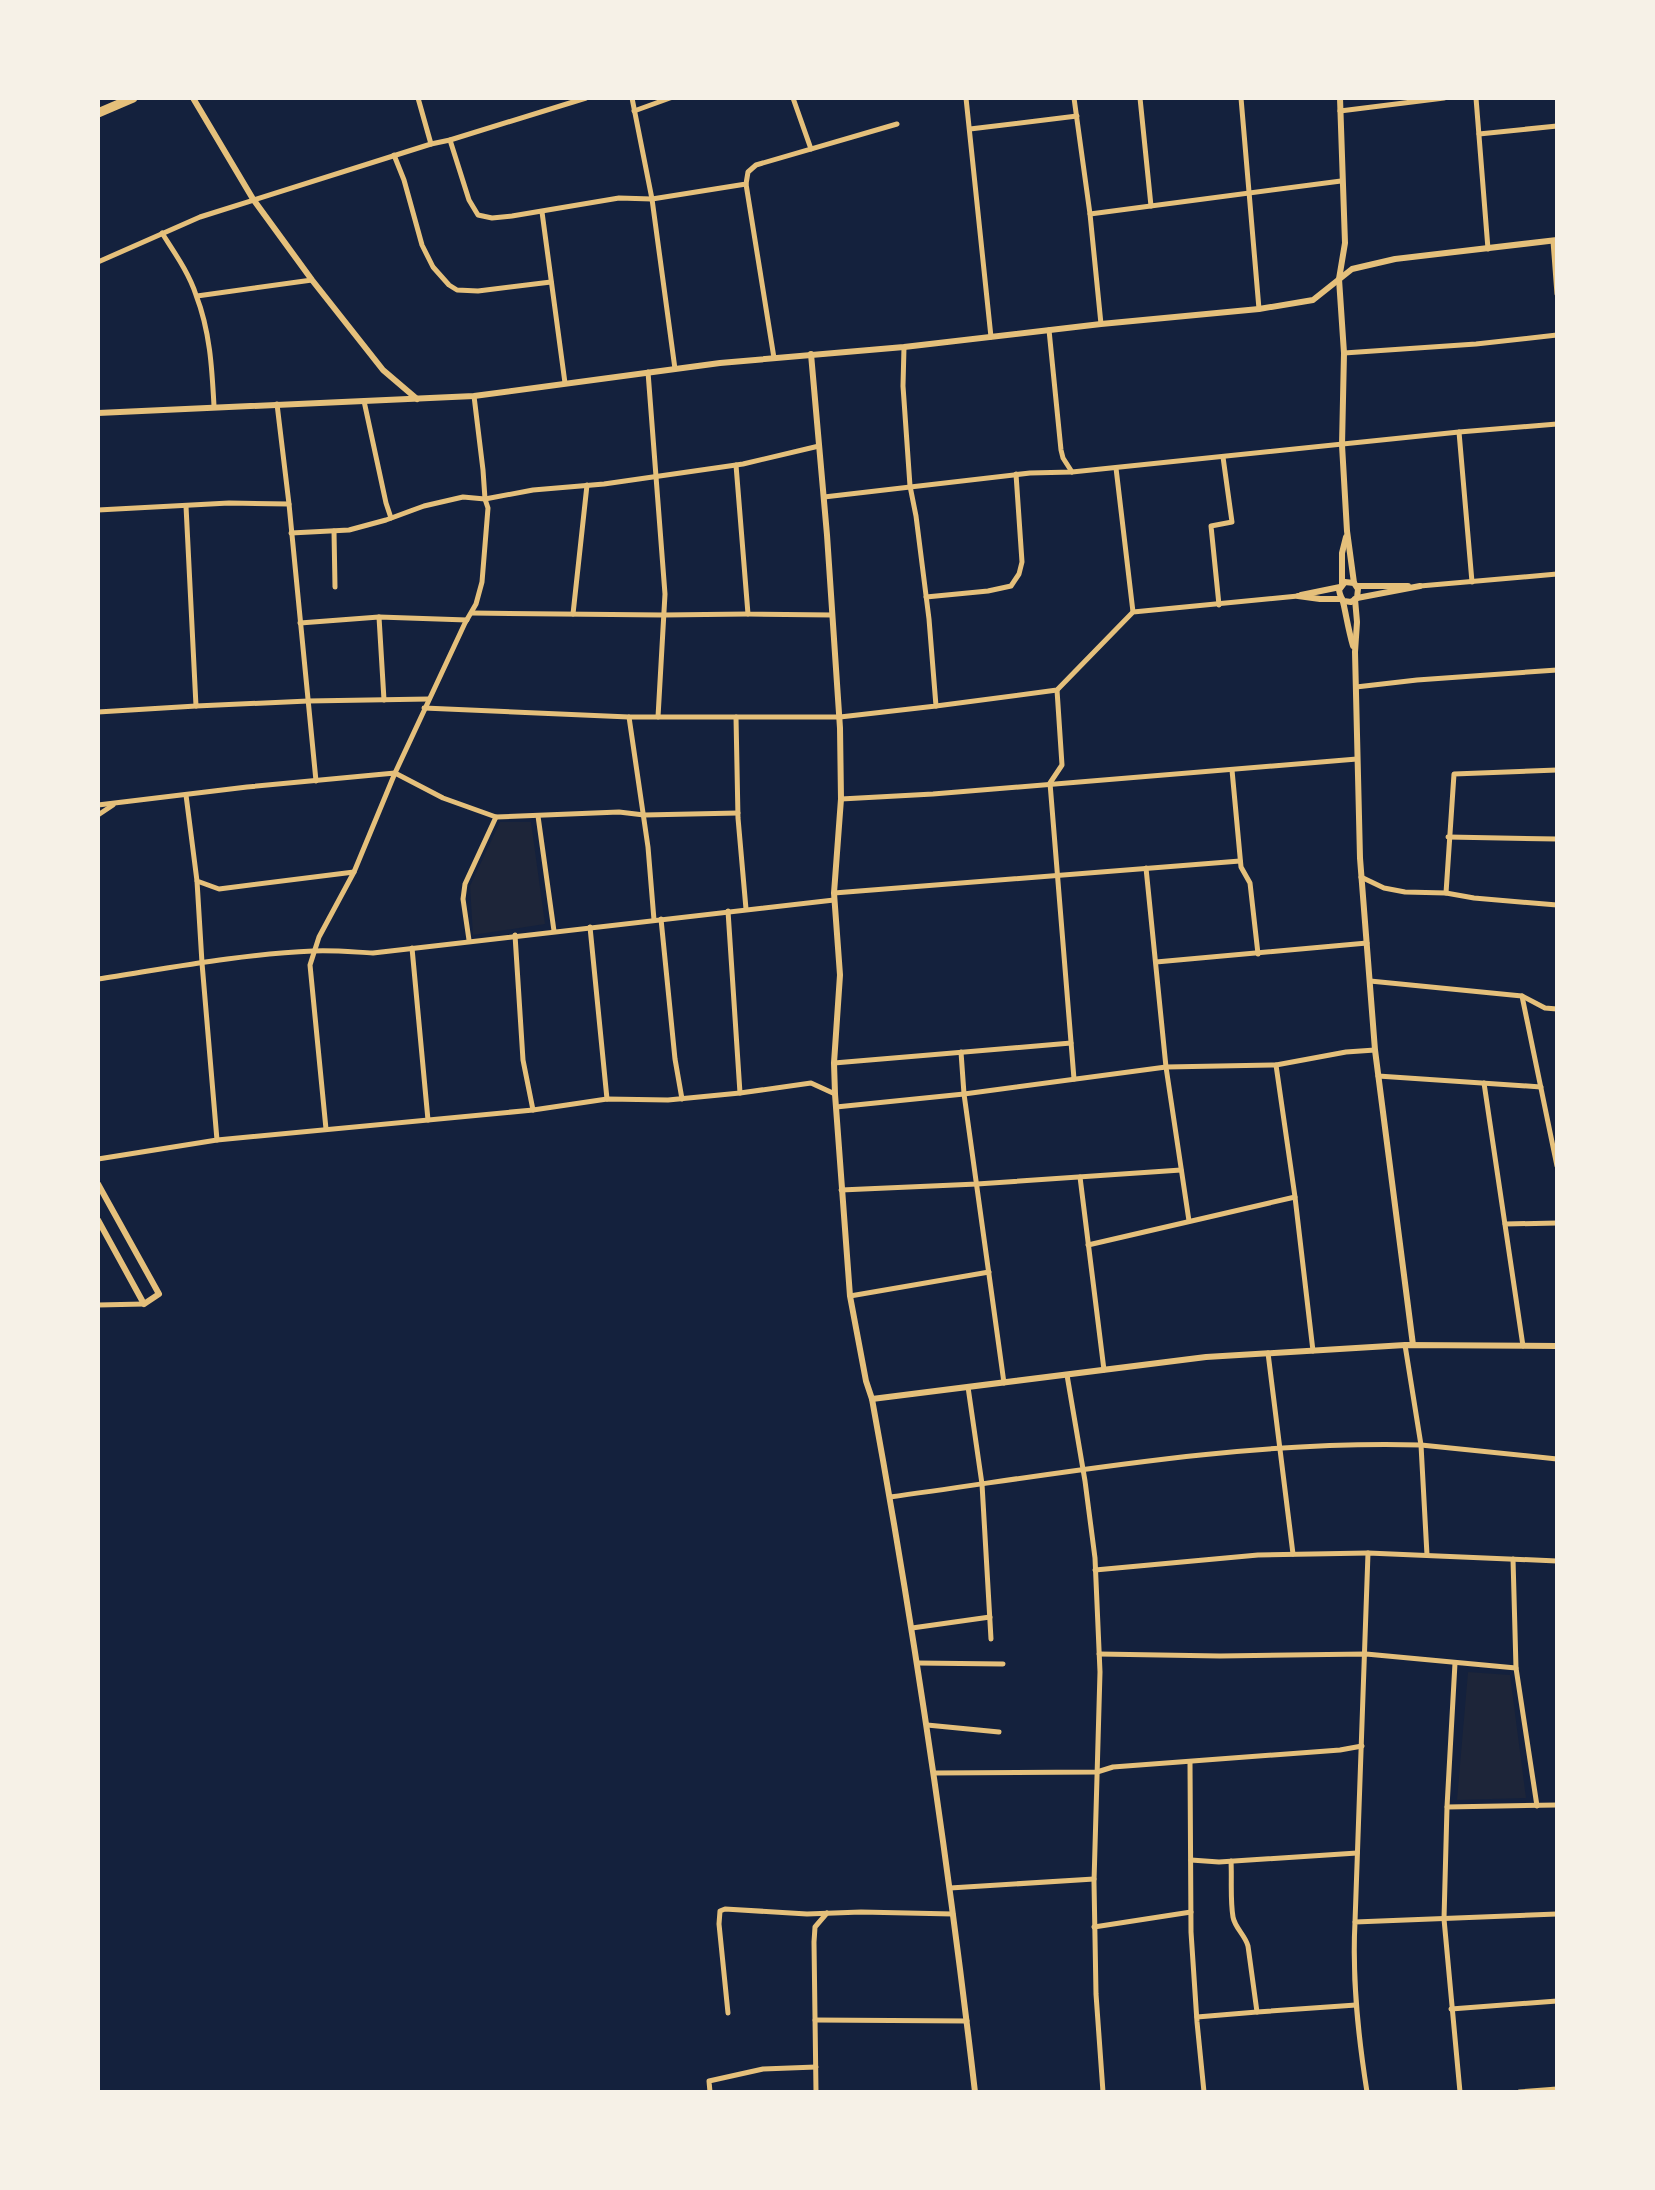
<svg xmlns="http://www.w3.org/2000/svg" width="1655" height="2190" viewBox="0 0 1655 2190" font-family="Helvetica,sans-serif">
	<rect width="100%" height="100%" fill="#14213d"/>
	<g fill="#1d2539">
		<polygon points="500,822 531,822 545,924 473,935 470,886"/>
		<polygon points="1468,1672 1510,1675 1526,1798 1457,1800"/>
	</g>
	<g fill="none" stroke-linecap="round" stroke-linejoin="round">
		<g stroke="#e5c07b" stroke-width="5">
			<polyline points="418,98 431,144"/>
			<polyline points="632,98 652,199 675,369"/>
			<polyline points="793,98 811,149"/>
			<polyline points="966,98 991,337"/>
			<polyline points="1074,98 1090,214 1101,324"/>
			<polyline points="1140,98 1151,206"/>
			<polyline points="1241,98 1259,309"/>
			<polyline points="1476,98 1488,249"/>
			<polyline points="634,111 670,98"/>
			<polyline points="1340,111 1444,98"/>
			<polyline points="970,129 1077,116"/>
			<polyline points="1479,134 1557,126"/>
			<polyline points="450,140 469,200 478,215 492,218 512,216 619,198 652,199 746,184 748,172 756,165 897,124"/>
			<polyline points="394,155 404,180 422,245 433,267 449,285 457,290 478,291 551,282"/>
			<polyline points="746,184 774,358"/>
			<polyline points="542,212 565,383"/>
			<polyline points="1090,214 1341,181"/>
			<path d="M162,233C174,252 189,273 196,295C210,331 212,368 214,406"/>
			<polyline points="1553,241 1557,294"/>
			<polyline points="98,262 200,217 431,144 450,140 586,98"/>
			<polyline points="197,296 312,280"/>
			<polyline points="1049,330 1061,450 1063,458 1072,472"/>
			<polyline points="1344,353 1476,344 1557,335"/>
			<polyline points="648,372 665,594 658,717"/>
			<polyline points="474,396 483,470 485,499 488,508 482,582 476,604 465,623 395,773 443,798 496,817 619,812 644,815 738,813"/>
			<polyline points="364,401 386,503 391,518"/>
			<polyline points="277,404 289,504"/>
			<polyline points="1459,432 1472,582"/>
			<polyline points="736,465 748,614 832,615"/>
			<polyline points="1116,468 1133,612"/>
			<polyline points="824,497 1030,473 1072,472 1459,432 1557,424"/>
			<polyline points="186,506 196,706 308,701 429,699"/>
			<polyline points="98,510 229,503 289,504 316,781"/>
			<polyline points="334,531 335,587"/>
			<polyline points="291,533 349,530 386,520 424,506 463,497 485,499 533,490 604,484 743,464 819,446"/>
			<polyline points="1420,586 1557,574"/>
			<polyline points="926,597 988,591 1011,586 1019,574 1022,562 1016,474"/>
			<polyline points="1219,605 1211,526 1232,522 1223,457"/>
			<polyline points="472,613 663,615 748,614"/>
			<polyline points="573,614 587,485"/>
			<polyline points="379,617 384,700"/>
			<polyline points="300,623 379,617 467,620"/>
			<polyline points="1356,687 1417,680 1557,670"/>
			<polyline points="1057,690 1062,765 1050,783 1074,1079"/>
			<polyline points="936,706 1057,690 1133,612 1298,596"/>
			<polyline points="424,708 629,717"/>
			<polyline points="98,712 196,706"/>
			<polyline points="736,717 738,818 746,909"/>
			<polyline points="1232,770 1241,867 1250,883 1258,954"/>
			<polyline points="186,795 197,881 219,889 354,872"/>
			<polyline points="841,799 933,794 1357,759"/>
			<polyline points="98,805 247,787 395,773 354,872 319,937 310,965 326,1129"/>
			<polyline points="98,815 113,805"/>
			<polyline points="538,816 554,931"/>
			<polyline points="1448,837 1557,839"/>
			<polyline points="1146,868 1166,1067 1189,1221"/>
			<polyline points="1361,877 1384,888 1405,892 1446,893 1474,898 1557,905"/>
			<polyline points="197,881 202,963 217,1140"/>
			<polyline points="834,893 1240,861"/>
			<polyline points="1446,893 1454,774 1557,770"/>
			<polyline points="661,919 675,1059 682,1099"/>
			<polyline points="654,920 648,847 629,717 840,717 936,706 929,619 916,516 910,486 903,386 904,347"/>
			<polyline points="590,927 607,1099"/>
			<polyline points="515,935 523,1060 533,1110"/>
			<polyline points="469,940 463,899 465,884 496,817"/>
			<polyline points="412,948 428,1120"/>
			<polyline points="1156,962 1367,943"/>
			<path d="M98,979C169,968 241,954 313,951C333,950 353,952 373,953L834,900"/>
			<polyline points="1370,981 1522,996 1545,1008 1557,1009"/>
			<polyline points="1522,996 1557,1166"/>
			<polyline points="961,1052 964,1094 1004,1383"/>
			<polyline points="834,1063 1071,1043"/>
			<polyline points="1276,1065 1295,1197 1313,1351"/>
			<polyline points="1378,1076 1541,1087"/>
			<polyline points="1484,1083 1523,1346"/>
			<polyline points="740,1093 811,1083 835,1094"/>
			<polyline points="836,1107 964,1094 1166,1067 1276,1065 1346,1052 1375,1050"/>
			<polyline points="98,1159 217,1140 533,1110 607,1099 668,1100 740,1093 728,911"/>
			<polyline points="1080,1177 1104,1370"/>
			<polyline points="841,1190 977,1184 1181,1170"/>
			<polyline points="1505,1224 1557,1223"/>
			<polyline points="1088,1245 1295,1197"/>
			<polyline points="850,1296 989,1272"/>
			<polyline points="98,1305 144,1304"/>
			<polyline points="1405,1345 1421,1445 1557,1459"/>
			<polyline points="1268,1353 1293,1554"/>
			<polyline points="1067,1375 1085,1481 1095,1558 1100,1672 1094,1882 1096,1994 1103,2092"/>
			<polyline points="968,1387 982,1484 991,1639"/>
			<path d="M890,1497C1065,1473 1243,1440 1421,1445L1427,1555"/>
			<polyline points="1513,1559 1516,1668 1537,1806"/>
			<polyline points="1095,1570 1258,1555 1368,1553"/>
			<polyline points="912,1628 990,1617"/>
			<polyline points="1099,1654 1220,1656 1366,1654 1516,1668"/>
			<polyline points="917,1663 1003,1664"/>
			<polyline points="1455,1663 1447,1807 1444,1919 1460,2092"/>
			<polyline points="927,1725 999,1732"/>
			<polyline points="1190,1762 1191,1932 1197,2022 1204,2092"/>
			<polyline points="934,1773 1097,1772 1113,1767 1340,1750 1362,1746"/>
			<polyline points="1447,1807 1557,1805"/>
			<polyline points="1191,1860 1219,1862 1357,1853"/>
			<path d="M1231,1861C1232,1879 1230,1899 1233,1917C1235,1928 1245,1935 1248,1946L1257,2012L1356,2005"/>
			<polyline points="950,1888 1094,1879"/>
			<polyline points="1355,1922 1368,1553 1557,1561"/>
			<polyline points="1094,1927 1191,1912"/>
			<polyline points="1451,2009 1557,2001"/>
			<polyline points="728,2013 719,1924 720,1911 725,1909 807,1914 861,1912 953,1914"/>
			<polyline points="1197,2017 1257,2012"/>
			<polyline points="815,2020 967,2021"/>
			<polyline points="710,2092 709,2081 763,2069 816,2067"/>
			<polyline points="816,2092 814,1942 815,1927 827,1913"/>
			<path d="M1367,2092C1358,2035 1352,1980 1355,1922L1557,1914"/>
			<polyline points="1519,2092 1557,2089"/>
		</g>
		<g stroke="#e5c07b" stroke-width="6">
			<polyline points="193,98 253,199 312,280 383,370 417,399"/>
			<polyline points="1340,98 1345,243 1339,279 1344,353 1342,445 1347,531 1354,583"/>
			<path d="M811,354L827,535L840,728L841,799L834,893L840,975L834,1063L835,1094L850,1296L866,1381L872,1399C914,1629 948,1860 975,2092"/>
			<polyline points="98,413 474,396 720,363 904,347 1101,324 1259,309 1313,300 1352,269 1395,259 1557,240"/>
			<polyline points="1342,584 1342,553 1346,537"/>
			<polyline points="1357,586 1408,586"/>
			<polyline points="1301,595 1340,587"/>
			<polyline points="1298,596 1320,599 1342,599"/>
			<polyline points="1357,598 1420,586"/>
			<polyline points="1355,599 1357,622 1355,652 1360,858 1375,1050 1413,1345"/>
			<path d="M1344,601L1351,602L1357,598L1358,589L1354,583L1345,582L1339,590C1340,597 1343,599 1344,606C1347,620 1349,632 1353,646"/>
			<polyline points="98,1184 159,1294 144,1304 98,1220"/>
			<polyline points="872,1399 1206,1357 1405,1345 1557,1346"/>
		</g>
		<polyline stroke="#e5c07b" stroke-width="9" points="98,113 133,98"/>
	</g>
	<rect width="1655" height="2190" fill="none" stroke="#f6f1e7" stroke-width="200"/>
</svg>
